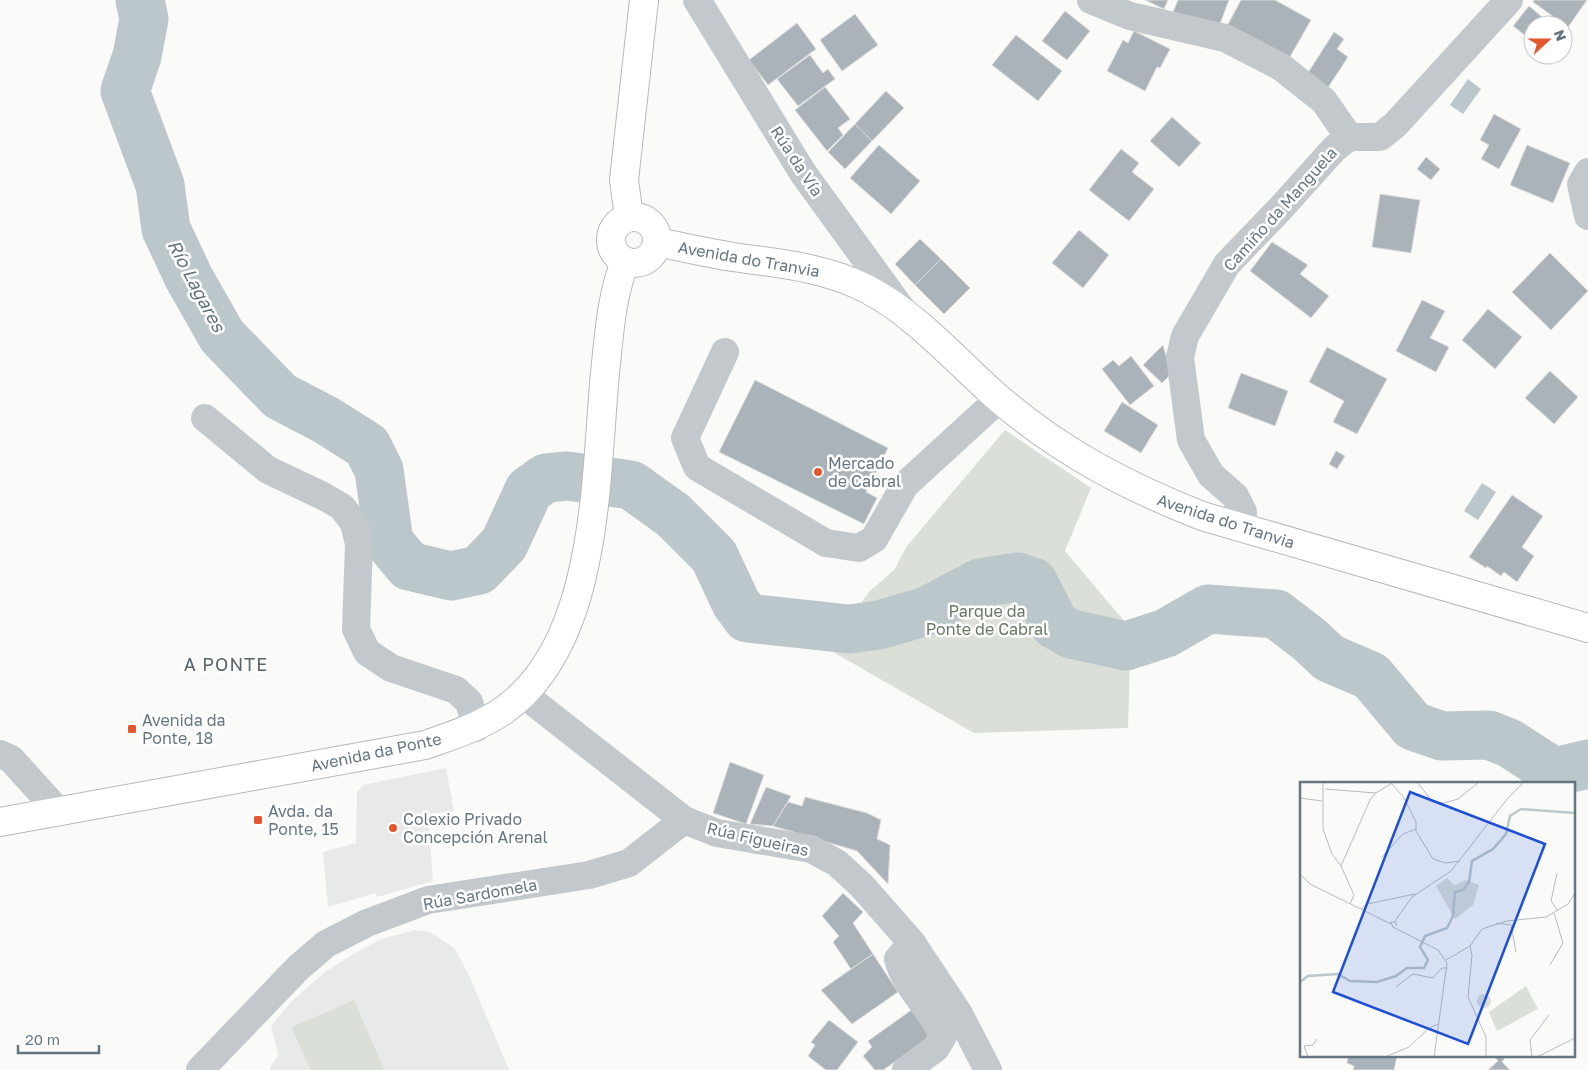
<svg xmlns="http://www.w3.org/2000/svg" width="1588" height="1070" viewBox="0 0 1588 1070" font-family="'Golos Text',sans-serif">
	<rect width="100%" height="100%" fill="#fafaf8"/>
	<g fill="#e8e9e9">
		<polygon points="446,768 454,811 428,814 433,881 377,897 375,893 328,907 323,852 356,843 357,792 363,785"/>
		<polygon points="415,930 430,932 454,948 469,975 509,1070 269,1070 278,1055 271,1026 291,1002 325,972 350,956 381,939"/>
	</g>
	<g fill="#dadfd7">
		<polygon points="1005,430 1091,488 1065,551 1131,629 1128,728 974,733 828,649 869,592 894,570 907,546"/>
		<polygon points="354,1000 384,1070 310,1070 292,1027"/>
	</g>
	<g fill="#bbc7cb">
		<polygon points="1468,79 1481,89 1463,114 1450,105"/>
		<polygon points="1482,483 1496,492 1478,520 1464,511"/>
	</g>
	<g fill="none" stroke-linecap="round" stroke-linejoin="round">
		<polyline stroke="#bbc7cb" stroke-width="49" points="140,0 144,19 137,56 125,91 160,185 166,229 189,278 222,336 280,396 326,420 367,446 379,470 389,542 409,566 451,576 479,570 504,544 529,490 546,478 567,476 631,485 673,515 714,556 736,603 747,618 849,629 879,625 927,611 980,583 1018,577 1033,582 1055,625 1071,634 1126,646 1166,633 1208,609 1276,614 1310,640 1329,658 1371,676 1413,726 1442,736 1489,735 1509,743 1554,772 1588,764"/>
	</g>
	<g fill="#aab3b9" stroke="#dcdcda">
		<polygon points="1145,0 1168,0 1164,9"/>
		<polygon points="1178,0 1229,0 1218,29 1173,12"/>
		<polygon points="1241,0 1275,0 1311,20 1287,62 1226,28"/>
		<polygon points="1534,0 1587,0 1568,27 1533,2"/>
		<polygon points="1529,6 1547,21 1543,25 1533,25 1531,40 1513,26"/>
		<polygon points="1065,11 1090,31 1067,60 1042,41"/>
		<polygon points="855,14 878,45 842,71 820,40"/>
		<polygon points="797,23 816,49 768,85 749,60"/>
		<polygon points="1134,31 1170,49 1160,68 1157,67 1145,91 1107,71 1123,40 1128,43"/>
		<polygon points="1334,32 1344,39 1337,49 1348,57 1327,89 1306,76"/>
		<polygon points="1016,35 1062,71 1038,101 992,65"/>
		<polygon points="810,55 823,73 828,69 835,79 798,106 777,79"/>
		<polygon points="825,87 850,119 838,128 843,135 827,151 795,110"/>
		<polygon points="886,91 904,108 872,141 855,124"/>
		<polygon points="1494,114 1521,129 1499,169 1481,159 1489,145 1480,140"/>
		<polygon points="1172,117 1201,143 1179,167 1150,141"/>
		<polygon points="855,124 872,141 845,169 828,152"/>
		<polygon points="879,145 920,181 891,214 850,178"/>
		<polygon points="1527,145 1570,163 1553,203 1510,185"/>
		<polygon points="1121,149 1139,163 1132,172 1154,189 1129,221 1089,190"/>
		<polygon points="1426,157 1440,169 1431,180 1417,169"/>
		<polygon points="1380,194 1420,200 1411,253 1372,247"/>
		<polygon points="1079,230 1109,255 1083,288 1052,263"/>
		<polygon points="920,239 941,259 915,285 895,264"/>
		<polygon points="1272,242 1308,265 1300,274 1329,296 1311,318 1250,271"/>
		<polygon points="1550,253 1588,291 1551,330 1512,292"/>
		<polygon points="941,259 970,288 944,314 915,285"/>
		<polygon points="1422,300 1445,311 1430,338 1449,347 1436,372 1396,351"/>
		<polygon points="1488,309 1522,337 1495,369 1462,340"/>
		<polygon points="1163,345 1171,374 1162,383 1143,365"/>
		<polygon points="1327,347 1387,379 1357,434 1333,422 1344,401 1309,382"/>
		<polygon points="1131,356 1154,386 1130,405 1102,369 1113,360 1119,366"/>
		<polygon points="1550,371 1578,397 1554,424 1525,398"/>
		<polygon points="1241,373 1288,391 1275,426 1228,408"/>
		<polygon points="755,380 888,448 866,492 877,498 864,524 719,452"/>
		<polygon points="1122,402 1158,425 1141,453 1104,431"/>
		<polygon points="1336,451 1345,456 1337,469 1329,464"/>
		<polygon points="1512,495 1543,516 1522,547 1534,556 1517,582 1504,572 1501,576 1487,566 1486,568 1469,557"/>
		<polygon points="730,762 764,775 746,824 713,813"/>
		<polygon points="766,787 791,796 773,826 750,824"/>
		<polygon points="805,797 867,813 881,820 877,839 890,845 888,884 857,851 773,826 788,802 802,806"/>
		<polygon points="843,893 863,912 853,923 873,954 851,969 833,942 839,936 822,916"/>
		<polygon points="873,954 898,992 852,1024 821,990"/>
		<polygon points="917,1006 936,1034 883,1070 875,1070 863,1056 872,1047 868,1041"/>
		<polygon points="829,1020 858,1042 837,1070 826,1070 808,1056 815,1045 811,1042"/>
		<polygon points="1348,1056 1397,1056 1394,1070 1353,1070 1354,1066 1347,1063"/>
		<polygon points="1494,1056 1506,1056 1502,1062 1510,1070 1488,1070 1498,1061"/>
	</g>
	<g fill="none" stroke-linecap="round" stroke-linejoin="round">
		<g stroke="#b5babe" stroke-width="30">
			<g id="major">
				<circle cx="634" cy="240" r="23"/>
				<polyline points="629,217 624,180 644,0"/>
				<path d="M658,242C685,248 712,254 740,258C784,264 826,268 867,289C917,315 956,361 997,397C1059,451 1126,486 1202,516L1588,628"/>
				<path d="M0,822L425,745C453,735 480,727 504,710C599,643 595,478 605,373C609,336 611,297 625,262"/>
			</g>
		</g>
		<g stroke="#c3c8cc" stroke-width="28">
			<polyline points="697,0 803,173 906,315"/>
			<polyline points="1091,0 1130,16 1225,38 1281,67 1324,101 1349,137"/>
			<polyline points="1588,172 1581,184 1588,216"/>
			<polyline points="725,352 685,438 697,467 826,543 859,548 874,539 905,485 999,399"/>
			<polyline points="205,418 268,470 323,496 342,507 354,523 359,544 356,629 367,652 391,668 456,690 469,702 476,728"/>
			<polyline points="1242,528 1243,512 1235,496 1211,475 1191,440 1180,357 1185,336 1227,264 1280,209 1334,149 1349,137 1380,137 1395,125 1509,0"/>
			<polyline points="523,694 684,820 717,833 811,849 837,863 862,886 912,943 959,1014 988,1070"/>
			<polyline points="0,754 11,759 59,812"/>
			<polyline points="200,1070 298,968 326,944 367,923 428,900 589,875 629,863 684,820"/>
			<path d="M906,1070L936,1048L943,1036C931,1008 906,988 898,959L912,943"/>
		</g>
		<use href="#major" stroke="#fff" stroke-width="28"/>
	</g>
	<g fill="#e4572e" stroke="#fff" stroke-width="2">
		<circle cx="818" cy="472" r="5"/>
		<rect x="127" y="724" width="10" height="10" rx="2.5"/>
		<rect x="253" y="815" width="10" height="10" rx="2.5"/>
		<circle cx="393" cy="828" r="5"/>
	</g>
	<g text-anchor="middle" stroke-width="5" stroke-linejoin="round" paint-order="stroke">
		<g font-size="16" fill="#657683" stroke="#fff">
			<text transform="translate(797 161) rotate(57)" y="6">Rúa da Vía</text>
			<text transform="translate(1280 209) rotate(-48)" y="6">Camiño da Manguela</text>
			<text transform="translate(749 259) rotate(10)" y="6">Avenida do Tranvia</text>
			<text transform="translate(1226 521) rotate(18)" y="6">Avenida do Tranvia</text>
			<text transform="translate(376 752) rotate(-12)" y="6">Avenida da Ponte</text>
			<text transform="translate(758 839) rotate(13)" y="6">Rúa Figueiras</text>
			<text transform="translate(480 894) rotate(-10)" y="6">Rúa Sardomela</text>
		</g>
		<g font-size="16" fill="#657683" stroke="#fff" text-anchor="start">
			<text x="828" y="469">Mercado<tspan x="828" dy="18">de Cabral</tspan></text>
			<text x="142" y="726">Avenida da<tspan x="142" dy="18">Ponte, 18</tspan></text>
			<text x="268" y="817">Avda. da<tspan x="268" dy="18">Ponte, 15</tspan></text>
			<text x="403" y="825">Colexio Privado<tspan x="403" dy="18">Concepción Arenal</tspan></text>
		</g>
		<g font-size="16" fill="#687a64" stroke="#fff">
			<text x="987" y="617">Parque da<tspan x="987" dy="18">Ponte de Cabral</tspan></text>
		</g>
		<g font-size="18" font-style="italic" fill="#60757c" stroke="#fff">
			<text transform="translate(196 286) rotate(62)" y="6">Río Lagares</text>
		</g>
		<g font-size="18" letter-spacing="1" fill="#57646e" stroke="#fff">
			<text x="226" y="671">A PONTE</text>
		</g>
	</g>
	<g transform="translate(1300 782)">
		<rect width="275" height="275" fill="#fafaf8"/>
		<path d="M147,96L154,103L167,98L179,103L173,123L155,137L136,104ZM226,204L238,227L197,249L189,230ZM177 219a7 7 0 1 1 14 0a7 7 0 1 1-14 0Z" fill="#dadfd7"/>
		<path fill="none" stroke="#bbc7cb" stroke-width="2.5" d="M0,200L8,194L38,192L50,199L77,200L96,194L107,186H124L128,178L120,165L125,154L147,146L153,134L155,110L163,108L169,100L172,79L193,67L206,52L210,34L221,27L275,31"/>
		<path fill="none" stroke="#b5bdc2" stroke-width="1" d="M23,0V47L32,72L41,84M117,0L133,20L144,21L158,17L179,0M92,2L104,16L116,40V49L133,77L146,81L160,79M25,7L76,11M0,16L22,19M81,76L103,52L116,47M257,91L251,119L258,129M0,92L10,102L91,142M50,122L54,113L41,84L70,18L76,11L94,0M61,127L67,122L115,112M95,139L112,115L151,89L208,16L224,0M196,141L211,143L216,170M96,144V140H91L93,145L138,168L147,181L134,275M170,164L172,173L168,215L186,255V275M146,178L170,164L182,147L207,139L246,135L268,122L275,111M250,183L263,161L254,131M96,205L113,192L133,196L142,186H148M8,275L4,264L13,263L17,257M85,275L109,265L129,246L138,242M232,275L230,258L249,233M237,275L275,256"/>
		<path fill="#1d4ed8" fill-opacity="0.15" stroke="#1d4ed8" stroke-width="2.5" d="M110,10L245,62L168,262L33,210Z"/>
		<rect width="275" height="275" fill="none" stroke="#657683" stroke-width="2.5"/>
	</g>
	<g transform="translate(1548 40) rotate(69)"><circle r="24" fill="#ffffff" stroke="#c1c8cd"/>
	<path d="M0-4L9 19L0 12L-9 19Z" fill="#e4572e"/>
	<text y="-8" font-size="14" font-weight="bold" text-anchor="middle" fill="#657683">N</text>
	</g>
	<path d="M18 1045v8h81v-8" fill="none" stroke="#657683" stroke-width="2.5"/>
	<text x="25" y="1045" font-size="15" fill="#657683" stroke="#ffffff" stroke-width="4" paint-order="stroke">20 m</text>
</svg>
